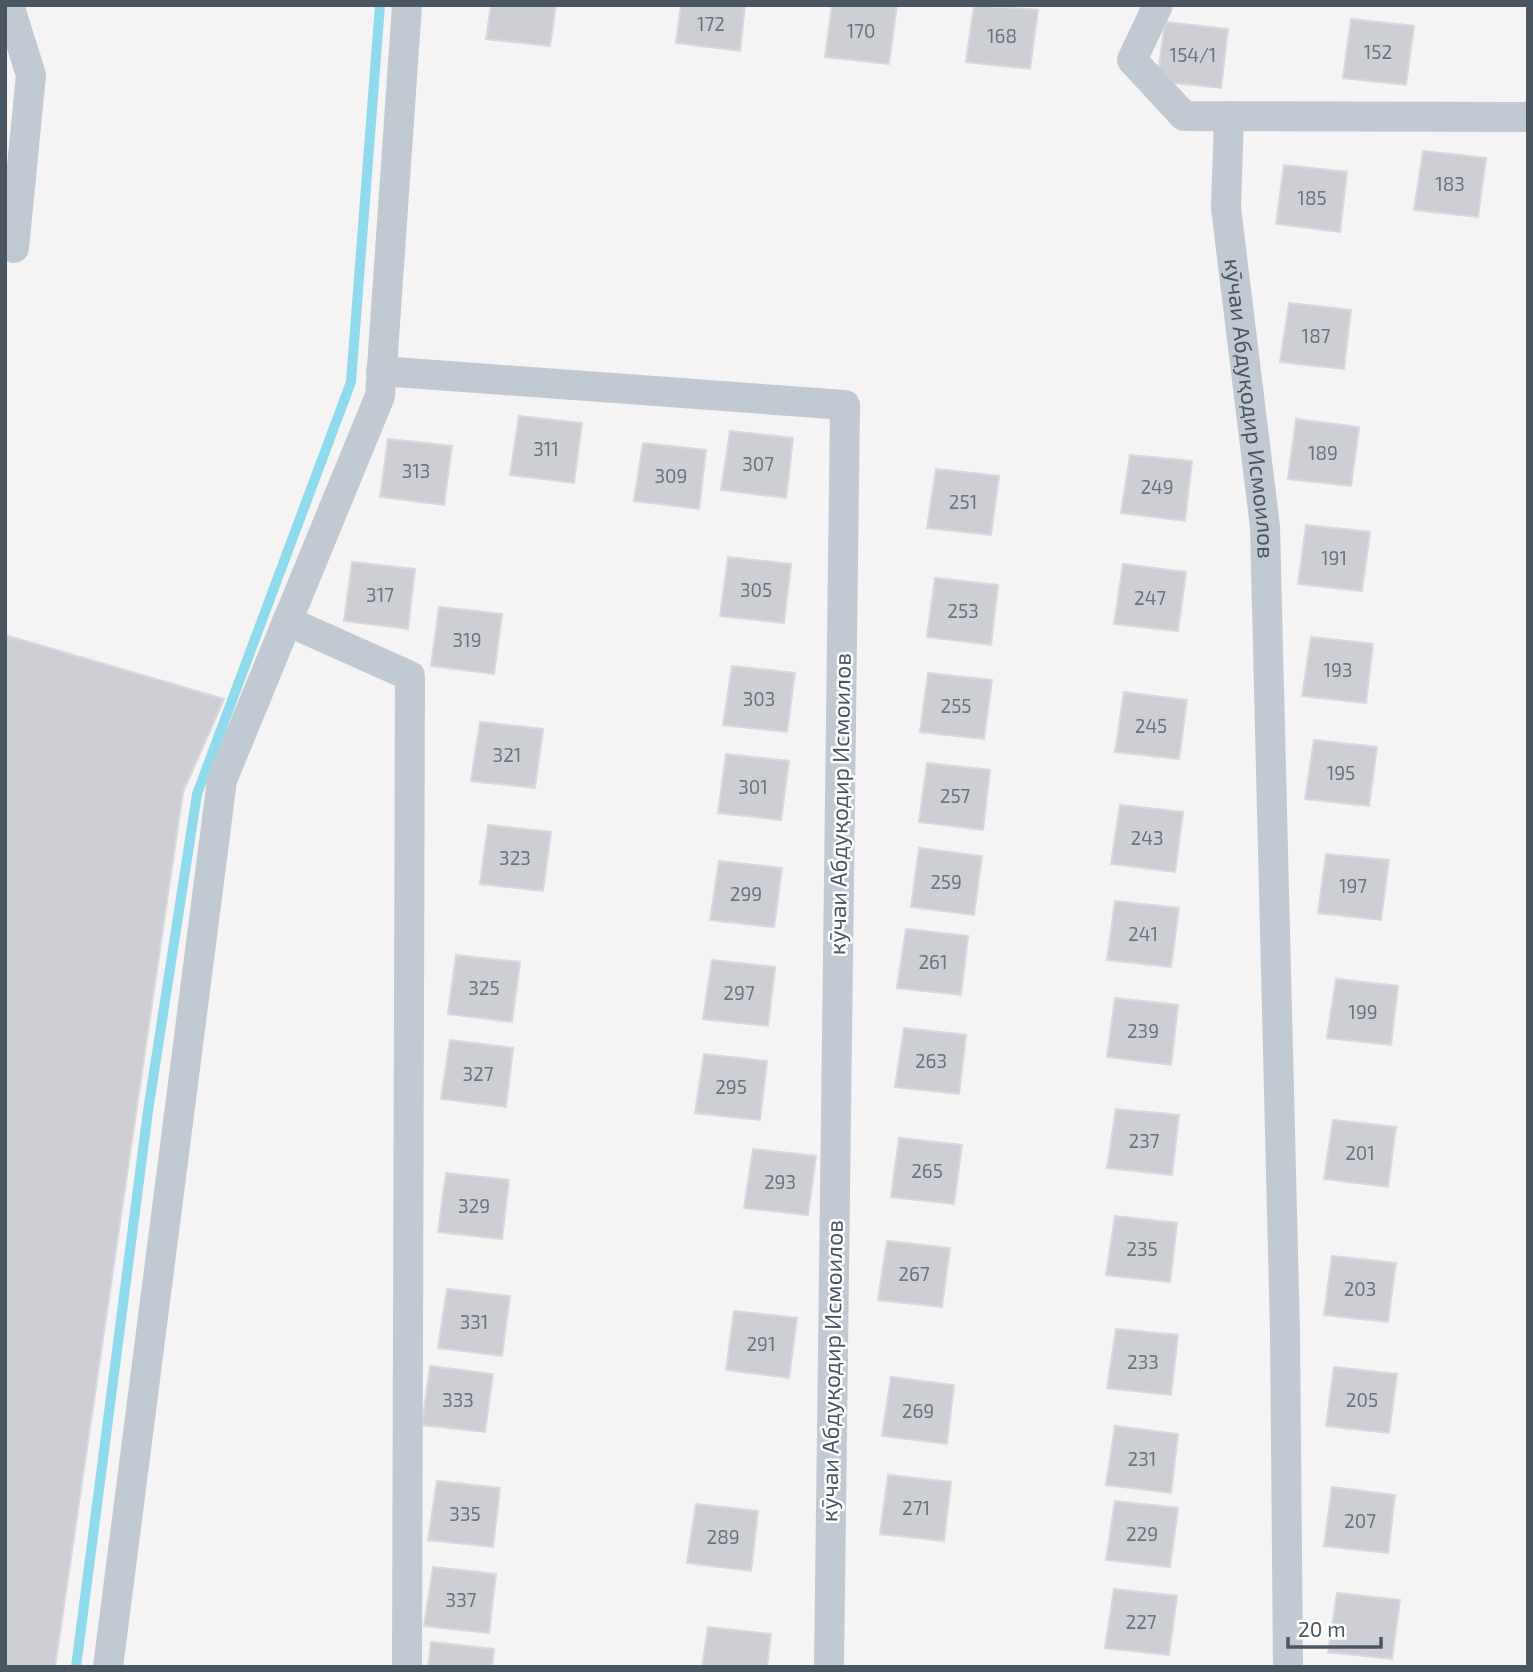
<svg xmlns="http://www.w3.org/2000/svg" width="1533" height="1672" viewBox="0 0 1533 1672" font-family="'Exo 2',sans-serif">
	<rect width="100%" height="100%" fill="#f5f3f3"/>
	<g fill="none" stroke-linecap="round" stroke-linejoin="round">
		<polyline stroke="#90daee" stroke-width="10" points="76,1667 148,1111 197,794 351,382 380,5"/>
	</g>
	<g fill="#cdcfd5" stroke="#d7d9de" stroke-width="2">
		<polygon points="491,5 556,5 550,46 486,39"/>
		<polygon points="681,5 745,5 740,51 676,43"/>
		<polygon points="832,5 897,5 889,64 825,57"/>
		<polygon points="974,5 1038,10 1030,69 966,62"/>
		<polygon points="1351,19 1414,26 1406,85 1343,78"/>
		<polygon points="1165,22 1228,29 1221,88 1157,81"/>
		<polygon points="1423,151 1486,158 1478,217 1414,210"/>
		<polygon points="1284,165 1347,172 1340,232 1276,224"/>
		<polygon points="1289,303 1351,310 1344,369 1280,362"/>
		<polygon points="519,416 582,423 574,483 510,475"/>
		<polygon points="1296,419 1359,427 1351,486 1288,479"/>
		<polygon points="730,431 793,438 786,498 721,490"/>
		<polygon points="388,439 452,446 444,505 380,497"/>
		<polygon points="643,443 706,450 699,509 634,501"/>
		<polygon points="1130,455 1192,461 1185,521 1121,513"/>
		<polygon points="936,469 999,476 991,535 927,528"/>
		<polygon points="1306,525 1370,532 1362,591 1298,584"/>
		<polygon points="728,557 791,564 784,623 720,616"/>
		<polygon points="352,562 415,569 408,629 344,621"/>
		<polygon points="1123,564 1186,572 1178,631 1114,624"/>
		<polygon points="935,578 998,585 991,645 927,637"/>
		<polygon points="439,607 502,614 494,674 431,666"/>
		<polygon points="5,635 224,699 183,792 55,1667 5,1667"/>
		<polygon points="1311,637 1373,644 1366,703 1302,696"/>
		<polygon points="732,666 795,673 787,732 723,725"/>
		<polygon points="928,673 992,680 984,739 920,732"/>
		<polygon points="1124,692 1187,700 1179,759 1115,752"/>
		<polygon points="480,722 543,729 535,788 471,781"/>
		<polygon points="1314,740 1377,747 1369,806 1305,799"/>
		<polygon points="726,754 789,761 781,820 718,813"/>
		<polygon points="927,763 990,770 983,830 919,822"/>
		<polygon points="1120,805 1183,812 1175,872 1111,864"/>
		<polygon points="488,825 551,832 543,891 480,884"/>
		<polygon points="919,848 982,856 974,915 911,907"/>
		<polygon points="1326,854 1389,860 1381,920 1318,913"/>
		<polygon points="719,861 782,868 774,927 710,920"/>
		<polygon points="1115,901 1179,908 1171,967 1107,960"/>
		<polygon points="906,929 968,936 961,995 897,988"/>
		<polygon points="456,955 520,962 512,1022 448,1014"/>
		<polygon points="712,960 775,967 768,1026 703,1019"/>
		<polygon points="1336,979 1398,986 1391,1045 1327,1038"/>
		<polygon points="1115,998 1178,1005 1171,1065 1107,1057"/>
		<polygon points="904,1028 966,1035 959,1094 895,1087"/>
		<polygon points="450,1040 513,1048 506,1107 441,1099"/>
		<polygon points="704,1054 767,1061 760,1120 695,1113"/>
		<polygon points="1116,1109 1179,1115 1172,1175 1107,1168"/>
		<polygon points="1333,1120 1396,1127 1388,1187 1324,1179"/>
		<polygon points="899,1138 962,1145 954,1204 891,1197"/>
		<polygon points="753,1149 816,1156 808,1215 744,1208"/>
		<polygon points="446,1173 509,1180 502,1239 438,1232"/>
		<polygon points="1115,1216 1177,1223 1170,1282 1106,1275"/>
		<polygon points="887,1241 950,1248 942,1307 878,1300"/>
		<polygon points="1332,1256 1396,1263 1388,1322 1324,1315"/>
		<polygon points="447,1289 510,1296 502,1356 438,1348"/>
		<polygon points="734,1311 797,1318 789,1378 726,1370"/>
		<polygon points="1116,1329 1178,1335 1171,1395 1107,1388"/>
		<polygon points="430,1366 493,1374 485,1432 422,1425"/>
		<polygon points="1334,1367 1397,1374 1389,1433 1326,1426"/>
		<polygon points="891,1377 954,1385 947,1444 882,1436"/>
		<polygon points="1115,1426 1178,1434 1171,1493 1106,1485"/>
		<polygon points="888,1475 951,1482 944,1541 880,1534"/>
		<polygon points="437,1481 500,1488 493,1547 428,1540"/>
		<polygon points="1332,1487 1395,1495 1388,1553 1324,1546"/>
		<polygon points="1115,1501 1178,1508 1170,1567 1106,1560"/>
		<polygon points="696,1504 758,1511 751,1571 687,1563"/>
		<polygon points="433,1567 496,1574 489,1633 424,1626"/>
		<polygon points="1114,1589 1177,1596 1169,1655 1105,1648"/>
		<polygon points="1337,1593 1400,1600 1392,1659 1328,1652"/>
		<polygon points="708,1627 771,1634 767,1667 702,1667"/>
		<polygon points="431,1642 494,1649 492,1667 428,1667"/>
	</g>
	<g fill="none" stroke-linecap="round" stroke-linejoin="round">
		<g stroke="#c1cad2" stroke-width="30">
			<polyline points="9,5 31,75 14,248"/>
			<polyline points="1158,5 1132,60 1184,116 1528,117"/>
			<path id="s1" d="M1229,116L1226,208L1265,527L1285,1333L1288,1667"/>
			<polyline points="381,371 845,405 829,1667"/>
			<polyline points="287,621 410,676 407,1667"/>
			<polyline points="108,1667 222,780 380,396 407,5"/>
		</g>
	</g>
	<g text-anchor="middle" stroke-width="5" stroke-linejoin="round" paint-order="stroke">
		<g font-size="19" fill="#6b747e">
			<text x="711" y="31">172</text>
			<text x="861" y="38">170</text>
			<text x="1002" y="43">168</text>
			<text x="1378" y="59">152</text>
			<text x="1193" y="62">154/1</text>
			<text x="1450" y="191">183</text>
			<text x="1312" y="205">185</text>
			<text x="1316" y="343">187</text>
			<text x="546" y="456">311</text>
			<text x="1323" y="460">189</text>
			<text x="758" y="471">307</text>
			<text x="416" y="478">313</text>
			<text x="671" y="483">309</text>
			<text x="1157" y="494">249</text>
			<text x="963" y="509">251</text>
			<text x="1334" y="565">191</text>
			<text x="756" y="597">305</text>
			<text x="380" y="602">317</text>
			<text x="1150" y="605">247</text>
			<text x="963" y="618">253</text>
			<text x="467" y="647">319</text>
			<text x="1338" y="677">193</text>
			<text x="759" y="706">303</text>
			<text x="956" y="713">255</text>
			<text x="1151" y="733">245</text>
			<text x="507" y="762">321</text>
			<text x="1341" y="780">195</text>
			<text x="753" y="794">301</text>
			<text x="955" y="803">257</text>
			<text x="1147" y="845">243</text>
			<text x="515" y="865">323</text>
			<text x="946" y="889">259</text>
			<text x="1353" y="893">197</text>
			<text x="746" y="901">299</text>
			<text x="1143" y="941">241</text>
			<text x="933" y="969">261</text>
			<text x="484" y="995">325</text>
			<text x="739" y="1000">297</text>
			<text x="1363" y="1019">199</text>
			<text x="1143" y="1038">239</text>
			<text x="931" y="1068">263</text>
			<text x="478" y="1081">327</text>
			<text x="731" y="1094">295</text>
			<text x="1144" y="1148">237</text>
			<text x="1360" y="1160">201</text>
			<text x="927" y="1178">265</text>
			<text x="780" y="1189">293</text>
			<text x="474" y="1213">329</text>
			<text x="1142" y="1256">235</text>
			<text x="914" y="1281">267</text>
			<text x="1360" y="1296">203</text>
			<text x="474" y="1329">331</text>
			<text x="761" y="1351">291</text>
			<text x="1143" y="1369">233</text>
			<text x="458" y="1407">333</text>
			<text x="1362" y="1407">205</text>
			<text x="918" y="1418">269</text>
			<text x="1142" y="1466">231</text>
			<text x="916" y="1515">271</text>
			<text x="465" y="1521">335</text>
			<text x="1360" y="1528">207</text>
			<text x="1142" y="1541">229</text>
			<text x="723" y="1544">289</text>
			<text x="461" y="1607">337</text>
			<text x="1141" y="1629">227</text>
		</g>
		<g font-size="23" fill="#4a5661" stroke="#fff">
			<text dy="8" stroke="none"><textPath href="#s1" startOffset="294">кӯчаи Абдуқодир Исмоилов</textPath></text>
			<text transform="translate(840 804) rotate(-89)" y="8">кӯчаи Абдуқодир Исмоилов</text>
			<text transform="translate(832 1371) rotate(-89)" y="8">кӯчаи Абдуқодир Исмоилов</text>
		</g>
	</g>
	<rect width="1533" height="1672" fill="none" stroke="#4a5661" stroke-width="14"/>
	<path d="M1288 1637v10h93v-10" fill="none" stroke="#4a5661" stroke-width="3.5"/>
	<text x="1298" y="1637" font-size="21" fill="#4a5661" stroke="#ffffff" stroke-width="5" paint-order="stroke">20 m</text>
</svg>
